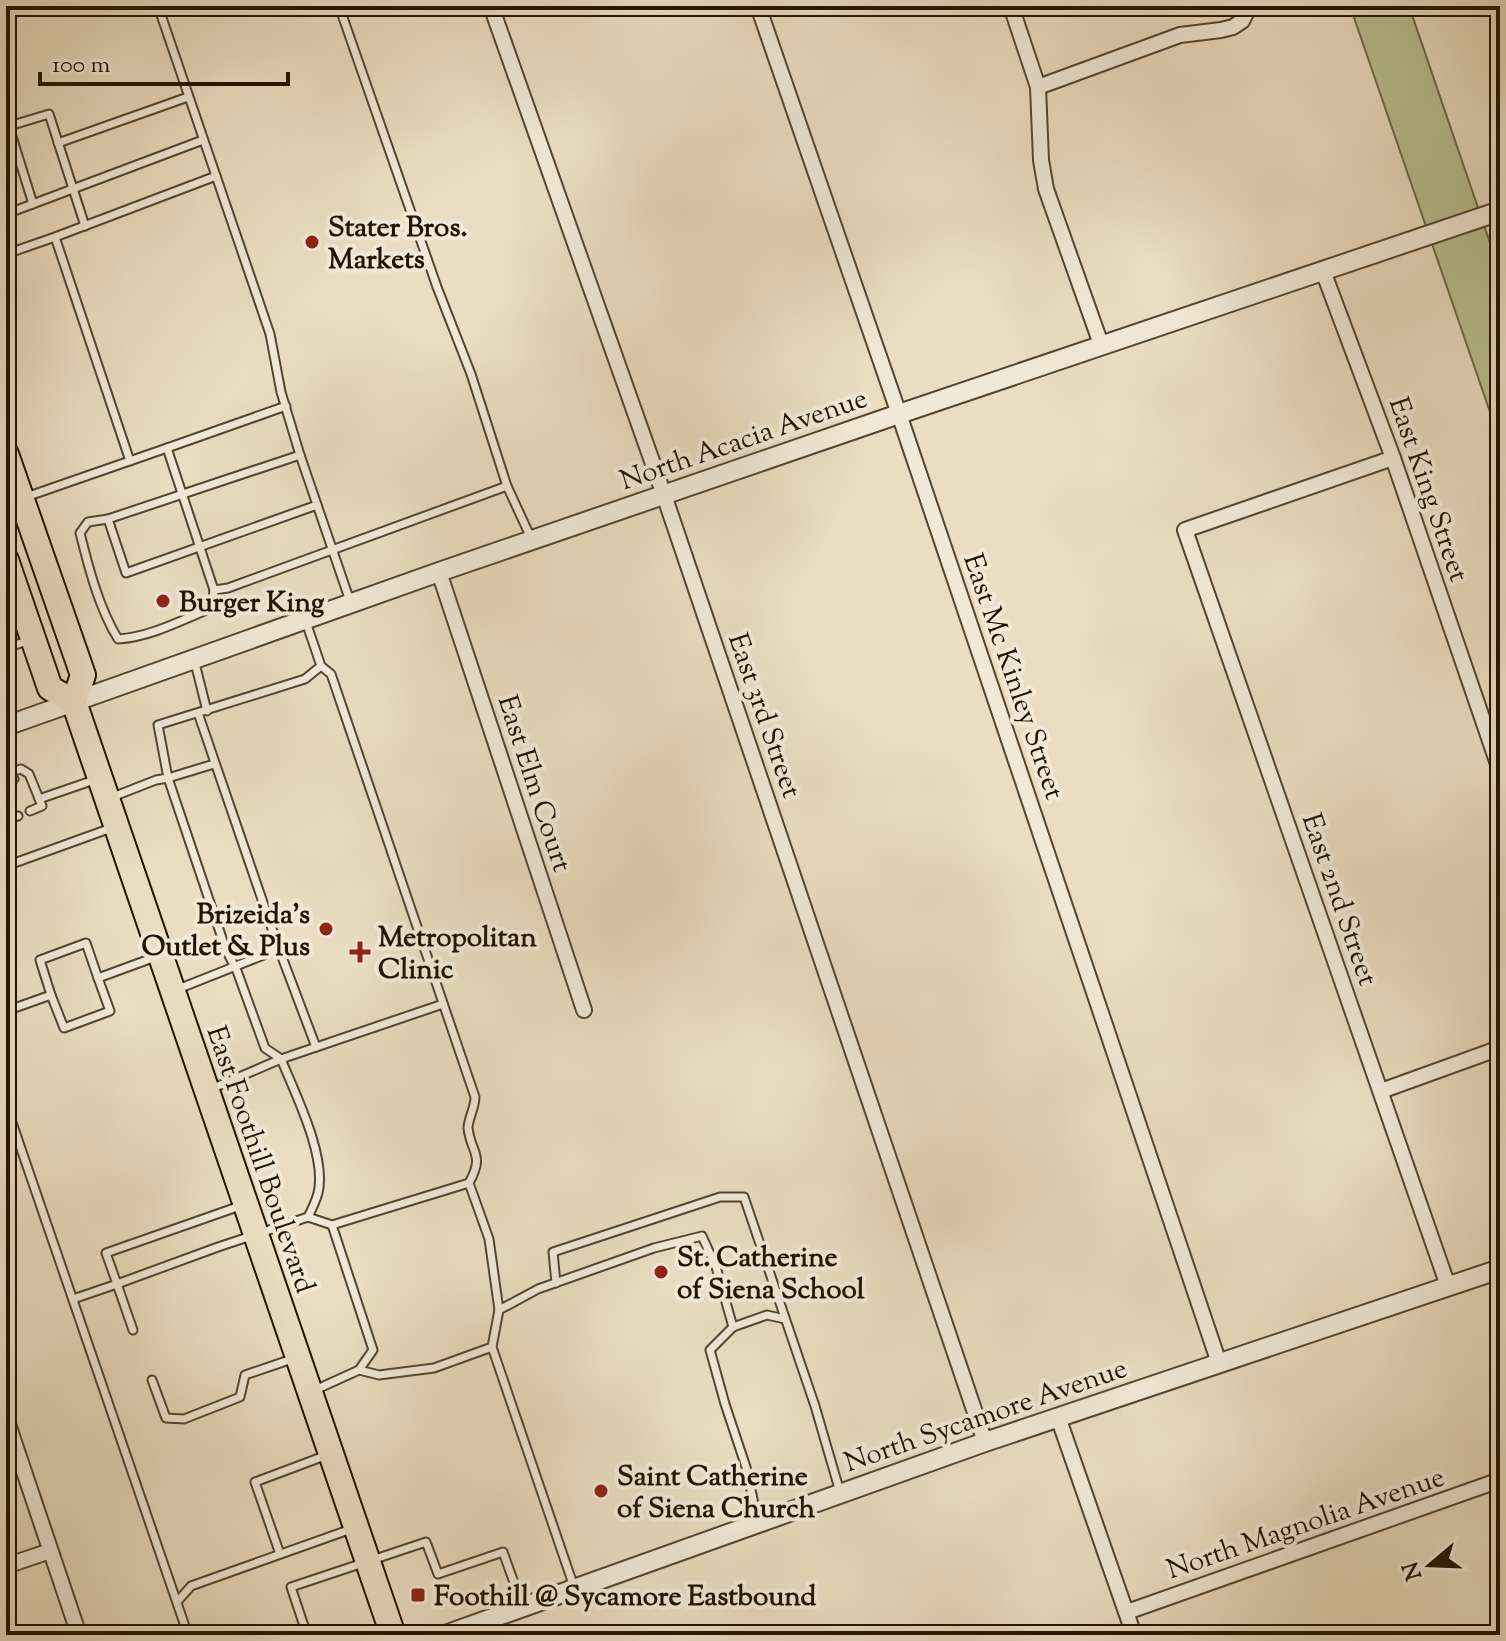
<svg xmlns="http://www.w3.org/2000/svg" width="1506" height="1641" viewBox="0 0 1506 1641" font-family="'Sorts Mill Goudy',serif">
	<rect width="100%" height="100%" fill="#eaddc1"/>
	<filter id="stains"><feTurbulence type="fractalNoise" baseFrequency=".0025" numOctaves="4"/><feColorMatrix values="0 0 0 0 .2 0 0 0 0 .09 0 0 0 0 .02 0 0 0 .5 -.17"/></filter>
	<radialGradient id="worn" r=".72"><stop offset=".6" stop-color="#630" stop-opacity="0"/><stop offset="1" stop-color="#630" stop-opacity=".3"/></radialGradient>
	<polygon fill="#b9c091" stroke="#6e6a49" stroke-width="2" points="1350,6 1409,6 1500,272 1500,441"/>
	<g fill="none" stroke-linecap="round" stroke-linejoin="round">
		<g stroke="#544631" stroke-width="11">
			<g id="service">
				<polyline points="158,6 270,334 281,392 300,455 350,601"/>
				<polyline points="339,6 437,287 471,374 507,486 531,538"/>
				<polyline points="6,127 49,114 85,226"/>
				<polyline points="9,127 33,204"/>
				<polyline points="58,143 188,97"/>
				<polyline points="6,214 203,140"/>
				<polyline points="55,237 130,461"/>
				<polyline points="6,254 55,237 216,176"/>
				<polyline points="167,448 286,406"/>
				<polyline points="26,497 167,448 214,590 228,588 507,486"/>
				<polyline points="108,519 126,573 317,505"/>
				<path d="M214,590L213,599L209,609C180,621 150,637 118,639C99,608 89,569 80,533L88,522L108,519L300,455"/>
				<polyline points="306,622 321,666 305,679 158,725 168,778 226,950 237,971 265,1048 281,1059 443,1004"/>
				<polyline points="6,648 30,640"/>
				<polyline points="194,659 207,711"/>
				<path d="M321,666L331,674L475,1097C475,1108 468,1119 468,1128C471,1154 485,1154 469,1183"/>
				<polyline points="198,713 279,949"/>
				<polyline points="6,773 21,769 29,774 42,806 30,811"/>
				<polyline points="6,785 14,779 10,772"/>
				<polyline points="110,798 156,780 168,778 214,764"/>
				<polyline points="39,799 97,779"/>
				<polyline points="6,820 18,816"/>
				<polyline points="6,866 114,827"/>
				<polyline points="178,989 279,949 316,1047"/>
				<polyline points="51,995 64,1028 110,1011 98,978"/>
				<polyline points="6,1011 51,995 40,960 86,943 98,978 158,956"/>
				<path d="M211,1089L281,1059C295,1093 327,1157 318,1193C316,1201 312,1209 308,1217"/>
				<polyline points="6,1105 188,1635"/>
				<polyline points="240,1206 106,1253 117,1284 218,1247 308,1217 332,1225 469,1183 489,1239 499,1310"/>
				<polyline points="556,1283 553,1252 720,1197 744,1197 815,1406 840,1492"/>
				<polyline points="73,1299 117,1284 133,1330"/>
				<polyline points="359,1370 379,1375 434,1368 492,1347"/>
				<polyline points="152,1380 166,1418 184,1419 240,1397 245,1375 295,1358"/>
				<polyline points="315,1390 359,1370 373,1350 332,1225"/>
				<polyline points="758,1522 746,1467 725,1404 710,1350 733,1327 767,1315 785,1319"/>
				<polyline points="280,1554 255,1482 327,1455"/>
				<polyline points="574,1587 492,1347 499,1310 538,1289 654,1248 702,1236 716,1267 733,1327"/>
				<polyline points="177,1602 191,1586 354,1528"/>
				<polyline points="498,1619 503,1635"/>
				<polyline points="307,1635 291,1587 426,1542 438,1574 503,1552 522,1605"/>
			</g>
		</g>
		<g stroke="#544631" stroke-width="18">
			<g id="minor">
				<polyline points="491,6 664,495 985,1442"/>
				<polyline points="758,6 899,414 1219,1363"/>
				<polyline points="1011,6 1038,87 1041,160 1046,189 1102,347"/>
				<polyline points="1038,87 1180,35 1221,30 1233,27 1242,21 1246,13 1245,6"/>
				<polyline points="1323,271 1393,458 1500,770"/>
				<polyline points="1393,458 1185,530 1448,1286"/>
				<polyline points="439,572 584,1010"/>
				<polyline points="1381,1091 1500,1048"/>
				<polyline points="1058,1417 1134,1635"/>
				<polyline points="6,1418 79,1635"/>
				<polyline points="6,1566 50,1551"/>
				<polyline points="1127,1612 1500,1480"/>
			</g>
		</g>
		<g stroke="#544631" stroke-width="22">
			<g id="tertiary">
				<polyline points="6,726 439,572 899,414 1500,211"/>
				<polyline points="445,1635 985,1442 1500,1269"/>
			</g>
		</g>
		<g stroke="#221401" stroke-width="28">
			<g id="primary">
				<polyline points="6,454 83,675 74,702 393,1635"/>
				<polyline points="6,560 50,688 74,702"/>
			</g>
		</g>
		<use href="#service" stroke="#f1e9d7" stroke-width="7"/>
		<use href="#minor" stroke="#f1e9d7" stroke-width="14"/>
		<use href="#tertiary" stroke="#f1e9d7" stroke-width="18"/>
		<use href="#primary" stroke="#eaddc1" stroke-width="24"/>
	</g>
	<g fill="#8f2418" stroke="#f1e9d7" stroke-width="3">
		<circle cx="312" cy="242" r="8"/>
		<circle cx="163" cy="601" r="8"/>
		<circle cx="326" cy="929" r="8"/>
		<path d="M356 940h8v8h8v8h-8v8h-8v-8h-8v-8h8z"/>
		<circle cx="661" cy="1272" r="8"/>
		<circle cx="601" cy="1491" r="8"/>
		<rect x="410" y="1587" width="16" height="16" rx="4"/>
	</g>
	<g text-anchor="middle" stroke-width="8" stroke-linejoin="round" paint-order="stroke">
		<g font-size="28" font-weight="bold" fill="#221401" stroke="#f1e9d7" text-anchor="start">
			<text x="328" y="236">Stater Bros.<tspan x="328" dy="32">Markets</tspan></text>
			<text x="179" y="611">Burger King</text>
			<text x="310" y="923" text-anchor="end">Brizeida's<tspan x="310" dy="32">Outlet &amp; Plus</tspan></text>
			<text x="378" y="946">Metropolitan<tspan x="378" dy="32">Clinic</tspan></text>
			<text x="677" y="1266">St. Catherine<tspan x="677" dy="32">of Siena School</tspan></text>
			<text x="617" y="1485">Saint Catherine<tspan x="617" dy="32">of Siena Church</tspan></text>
			<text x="434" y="1605">Foothill @ Sycamore Eastbound</text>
		</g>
		<g font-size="28" fill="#221401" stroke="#f1e9d7">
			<text transform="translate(743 438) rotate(-19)" y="10">North Acacia Avenue</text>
			<text transform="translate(1430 489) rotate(71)" y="10">East King Street</text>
			<text transform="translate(1015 676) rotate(71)" y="10">East Mc Kinley Street</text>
			<text transform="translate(766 715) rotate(71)" y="10">East 3rd Street</text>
			<text transform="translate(536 783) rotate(72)" y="10">East Elm Court</text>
			<text transform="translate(1341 899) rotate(71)" y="10">East 2nd Street</text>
			<text transform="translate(262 1159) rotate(71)" y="10">East Foothill Boulevard</text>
			<text transform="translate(985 1414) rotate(-19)" y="10">North Sycamore Avenue</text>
			<text transform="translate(1305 1522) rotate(-19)" y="10">North Magnolia Avenue</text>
		</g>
	</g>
	<rect width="1506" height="1641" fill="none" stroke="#eaddc1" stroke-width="32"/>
	<rect x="8" y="8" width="1490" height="1625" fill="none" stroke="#221401" stroke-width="4"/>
	<rect x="16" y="16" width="1474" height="1609" fill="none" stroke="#221401" stroke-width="2"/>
	<g transform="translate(1430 1565) rotate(251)" stroke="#f1e9d7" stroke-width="6" paint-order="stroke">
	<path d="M0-6L14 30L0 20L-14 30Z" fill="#221401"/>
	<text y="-12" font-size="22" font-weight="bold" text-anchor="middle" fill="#221401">N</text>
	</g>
	<path d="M40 72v12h248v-12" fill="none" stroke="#221401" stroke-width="4"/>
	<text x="52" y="72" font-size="24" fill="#221401" stroke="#f1e9d7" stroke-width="6" paint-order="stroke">100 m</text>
	<rect width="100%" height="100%" filter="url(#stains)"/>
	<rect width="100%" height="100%" fill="url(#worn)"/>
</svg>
